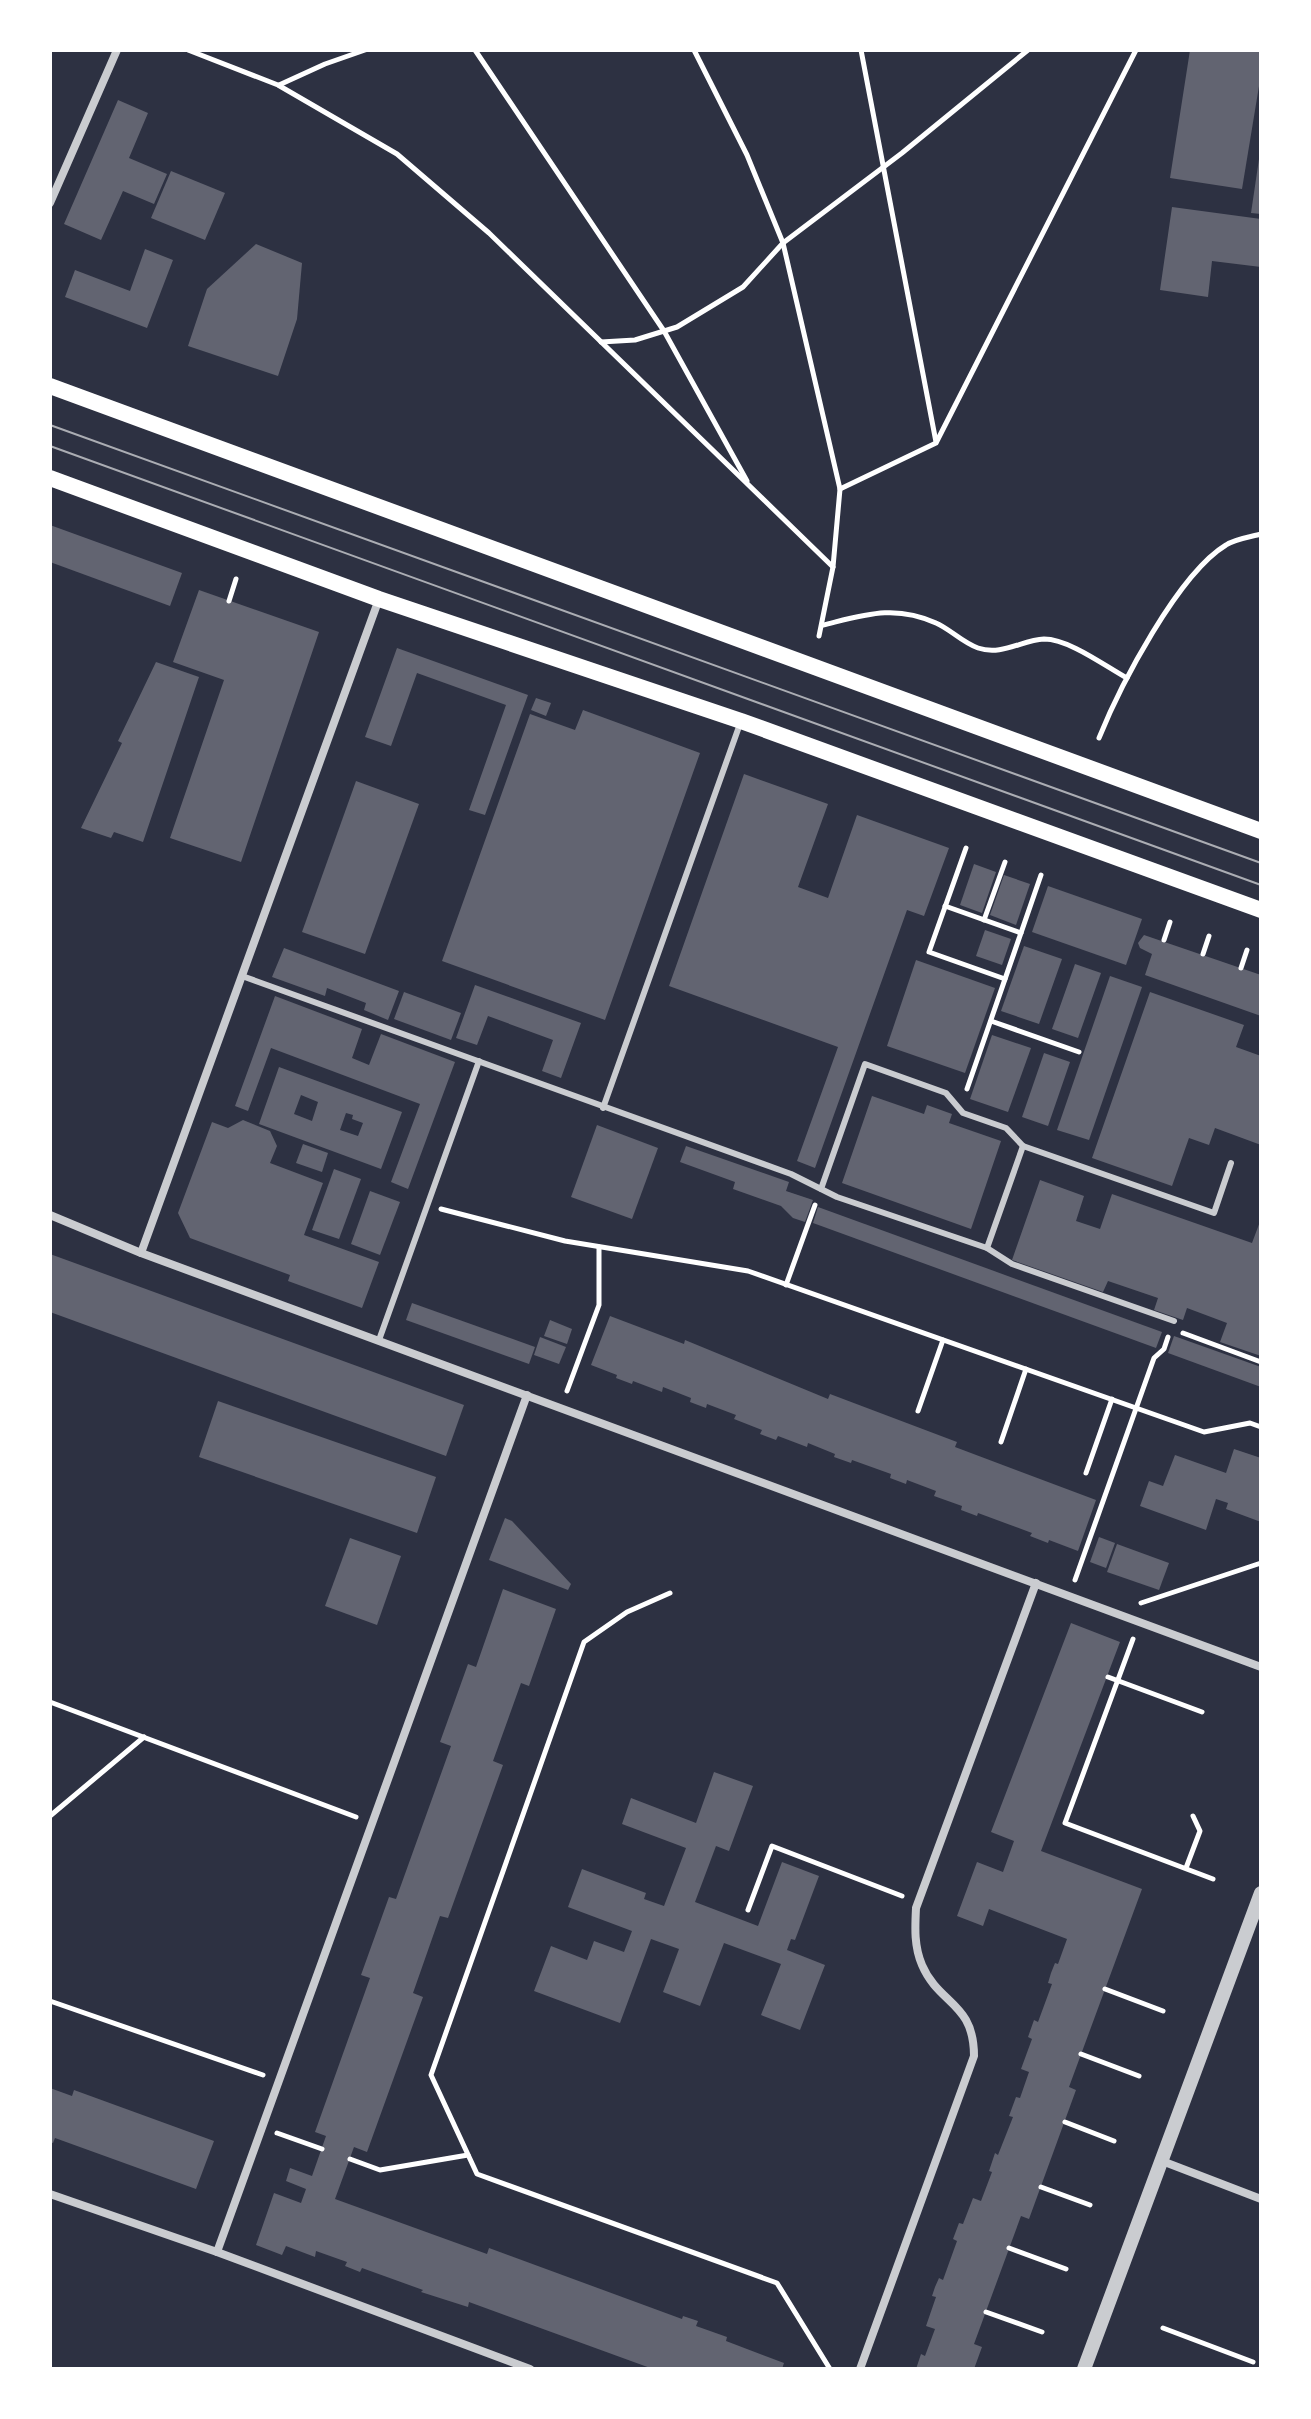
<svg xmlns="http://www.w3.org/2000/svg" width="1311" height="2419" viewBox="0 0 1311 2419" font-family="'Work Sans',sans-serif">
	<rect width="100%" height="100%" fill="#2d3142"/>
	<g fill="#626471" fill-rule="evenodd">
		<polygon points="1190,50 1261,50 1261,74 1242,189 1170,178"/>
		<polygon points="118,100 148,113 129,158 167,174 154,204 123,191 101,240 64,224"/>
		<polygon points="1259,159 1261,159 1261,214 1251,213"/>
		<polygon points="171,171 225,193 205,240 151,218"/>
		<polygon points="1172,207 1261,219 1261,267 1212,261 1208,297 1160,290"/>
		<polygon points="256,244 302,263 297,319 278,376 188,346 207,289"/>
		<polygon points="145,249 173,260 147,328 65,297 75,270 130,291"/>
		<polygon points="50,525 182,573 170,606 50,562"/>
		<polygon points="199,590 319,632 241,862 170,838 224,680 173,662"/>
		<polygon points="397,648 528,695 485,815 469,810 506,705 417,673 391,746 365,737"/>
		<polygon points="156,662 199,677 143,842 114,832 111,838 81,828 122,743 118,741"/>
		<polygon points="536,698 551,703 546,716 531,710"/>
		<polygon points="583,710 700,753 605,1020 442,961 530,714 575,730"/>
		<polygon points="744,774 828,804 798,887 828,898 857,815 949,848 924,916 907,910 815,1168 797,1161 838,1047 669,986"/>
		<polygon points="356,781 419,804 365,954 302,932"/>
		<polygon points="974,864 996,872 982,913 960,905"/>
		<polygon points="1004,875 1030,884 1016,925 990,915"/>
		<polygon points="1048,886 1142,919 1126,965 1032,932"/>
		<polygon points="985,930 1011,939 1002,965 976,956"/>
		<polygon points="1144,935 1261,975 1261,1016 1145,975 1152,954 1140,948 1138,943"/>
		<polygon points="1024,946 1062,959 1039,1024 1001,1011"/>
		<polygon points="284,948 399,991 388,1020 364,1010 366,1003 327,988 325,996 272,977"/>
		<polygon points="916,960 995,988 965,1073 887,1046"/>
		<polygon points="1075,964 1101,973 1078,1038 1052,1029"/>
		<polygon points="1110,976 1142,987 1089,1140 1057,1130"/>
		<polygon points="475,985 581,1023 561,1078 542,1071 553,1040 488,1016 477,1045 456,1038"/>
		<polygon points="404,992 461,1013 451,1040 394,1019"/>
		<polygon points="1150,992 1244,1025 1236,1047 1261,1056 1261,1145 1215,1128 1209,1145 1189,1138 1172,1186 1092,1158"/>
		<polygon points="275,996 362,1029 352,1058 369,1065 381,1034 455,1062 408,1189 391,1182 420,1104 271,1048 248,1111 235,1106"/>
		<polygon points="992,1035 1031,1048 1008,1112 970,1099"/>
		<polygon points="1044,1053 1070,1062 1048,1126 1022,1117"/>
		<path d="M279,1067L402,1112L381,1169L259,1124ZM301,1095L318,1102L312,1121L294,1114ZM346,1113L353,1115L352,1119L363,1123L358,1136L340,1130Z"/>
		<polygon points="872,1096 924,1114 927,1105 952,1114 949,1123 1001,1141 971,1229 842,1183"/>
		<polygon points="243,1120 270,1131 277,1146 270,1163 323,1183 304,1235 379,1262 362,1308 288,1281 290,1275 190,1238 178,1213 212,1122 228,1128"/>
		<polygon points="597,1125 658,1148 632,1219 571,1197"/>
		<polygon points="303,1144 328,1153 322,1172 296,1163"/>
		<polygon points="686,1146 789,1182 786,1191 813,1200 805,1222 793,1218 781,1206 733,1189 735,1182 680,1162"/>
		<polygon points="334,1169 361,1179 339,1239 312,1230"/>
		<polygon points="1040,1180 1084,1196 1076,1221 1100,1229 1112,1194 1252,1243 1261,1219 1261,1356 1220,1342 1227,1323 1187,1308 1183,1320 1154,1310 1158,1298 1108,1281 1103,1292 1012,1260"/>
		<polygon points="370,1191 400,1202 380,1255 351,1244"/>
		<polygon points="818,1207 1162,1332 1156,1348 813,1223"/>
		<polygon points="50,1254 464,1405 446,1456 50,1312"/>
		<polygon points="412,1303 535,1347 529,1364 406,1320"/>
		<polygon points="610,1316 684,1344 685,1340 828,1399 830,1394 957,1442 955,1447 1096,1500 1078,1551 1049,1540 1048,1543 1030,1536 1032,1533 978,1513 977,1516 961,1510 962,1506 934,1496 936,1491 907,1480 906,1484 890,1478 891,1474 852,1460 851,1463 834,1457 835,1454 808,1443 807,1447 778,1436 776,1440 760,1434 762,1430 734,1419 736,1415 707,1404 706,1408 690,1402 691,1398 663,1387 662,1392 633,1381 632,1384 616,1378 617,1375 591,1365"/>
		<polygon points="550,1320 572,1329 567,1344 544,1336"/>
		<polygon points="1174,1336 1261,1367 1261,1387 1168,1353"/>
		<polygon points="540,1337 566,1347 559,1364 534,1355"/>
		<polygon points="218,1401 436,1477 417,1533 199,1457"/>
		<polygon points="1234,1449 1261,1458 1261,1522 1226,1509 1228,1503 1216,1499 1206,1530 1140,1506 1149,1481 1163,1486 1175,1455 1226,1473"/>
		<polygon points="505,1518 512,1521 571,1584 568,1590 489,1560"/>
		<polygon points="1099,1537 1115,1543 1106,1568 1090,1562"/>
		<polygon points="350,1538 401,1556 377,1625 325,1606"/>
		<polygon points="1117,1544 1169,1563 1159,1590 1107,1572"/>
		<polygon points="503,1589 556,1609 529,1686 521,1683 493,1761 503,1765 448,1918 440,1916 413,1993 423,1997 367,2152 354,2147 335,2199 487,2254 489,2248 682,2319 683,2316 698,2321 696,2326 727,2337 726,2341 784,2363 782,2369 653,2369 469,2302 468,2307 421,2292 423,2290 362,2268 360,2272 345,2266 347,2262 316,2251 315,2257 286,2246 282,2255 256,2245 274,2193 301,2203 306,2189 286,2181 290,2168 312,2176 326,2136 315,2132 370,1978 361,1975 389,1897 396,1899 451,1746 440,1742 468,1664 476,1667"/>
		<polygon points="1071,1623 1120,1642 1041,1851 1142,1889 1069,2087 1076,2090 1029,2219 1021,2216 974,2344 982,2347 974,2369 916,2369 921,2354 925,2356 935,2329 926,2326 936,2297 932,2296 935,2287 939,2278 943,2280 957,2241 953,2239 959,2223 963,2224 973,2198 981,2201 992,2172 989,2171 995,2153 998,2155 1013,2117 1009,2116 1016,2097 1020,2098 1029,2072 1021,2069 1032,2039 1028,2037 1034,2020 1038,2022 1052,1984 1048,1983 1051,1973 1055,1963 1058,1964 1067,1939 989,1909 983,1926 957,1916 977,1862 1003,1872 1014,1841 991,1832"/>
		<polygon points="714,1772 753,1786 729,1851 716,1846 695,1902 758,1926 782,1862 819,1876 795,1940 791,1939 787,1950 825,1965 800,2030 761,2015 781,1964 724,1943 700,2006 663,1992 679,1949 651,1939 620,2023 534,1991 551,1946 587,1960 594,1941 624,1952 632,1931 568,1907 582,1869 646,1893 644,1899 664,1906 686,1848 622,1824 631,1798 696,1823"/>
		<polygon points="50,2088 72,2096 74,2090 214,2141 196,2189 55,2138 53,2143 50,2142"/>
	</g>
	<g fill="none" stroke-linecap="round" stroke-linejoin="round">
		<g stroke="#fff" stroke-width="5">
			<polyline points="188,50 278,85 397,154 489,233 833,567"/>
			<polyline points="475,50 664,331 747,481"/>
			<polyline points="694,50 747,155 783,243 840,489 833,567 819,636"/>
			<polyline points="861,50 936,442"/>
			<polyline points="279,85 325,64 365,50"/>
			<polyline points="601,342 635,340 677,327 743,287 783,243 902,153 1028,50"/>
			<polyline points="840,489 936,443 1136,50"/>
			<polyline points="229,601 236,579"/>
			<path d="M823,625C864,615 895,604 936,623C950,629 963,643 978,648C1002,656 1022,640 1044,639C1069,639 1105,666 1127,678"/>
			<path d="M1099,738C1120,686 1178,574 1226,545C1235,539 1250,537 1261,534"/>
			<polyline points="966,848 929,952 1005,979"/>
			<polyline points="945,906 1021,933"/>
			<polyline points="984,920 1005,862"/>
			<polyline points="1164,940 1170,922"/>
			<polyline points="1203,954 1209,936"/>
			<polyline points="1241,968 1247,950"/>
			<polyline points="991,1021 1079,1052"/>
			<polyline points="967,1089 1041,875"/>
			<polyline points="441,1209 565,1241 748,1271 1204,1432 1250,1423 1261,1427"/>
			<polyline points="786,1285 815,1205"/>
			<polyline points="1183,1333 1261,1362"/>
			<polyline points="567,1391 599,1305 599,1247"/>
			<polyline points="918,1411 943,1340"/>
			<polyline points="1001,1442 1026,1369"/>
			<polyline points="1086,1473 1112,1399"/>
			<polyline points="1075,1580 1154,1358 1164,1349 1168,1337"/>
			<polyline points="670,1593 627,1612 584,1642 431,2075 477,2174 777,2283 830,2369"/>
			<polyline points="1141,1603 1261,1563"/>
			<polyline points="1133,1639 1065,1823 1213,1879"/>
			<polyline points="1108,1677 1202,1712"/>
			<polyline points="50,1702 356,1817"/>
			<polyline points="50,1816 144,1737"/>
			<polyline points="1186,1868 1200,1831 1193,1816"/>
			<polyline points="748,1910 772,1846 902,1896"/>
			<polyline points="1105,1989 1163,2011"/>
			<polyline points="50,2001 263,2075"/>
			<polyline points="1081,2054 1139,2076"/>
			<polyline points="1065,2122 1114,2141"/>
			<polyline points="277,2133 322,2149"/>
			<polyline points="350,2159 380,2170 468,2155"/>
			<polyline points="1041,2187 1090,2205"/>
			<polyline points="1009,2248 1066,2269"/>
			<polyline points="986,2312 1042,2332"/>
			<polyline points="1163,2328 1253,2362"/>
		</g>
		<g stroke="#caccd0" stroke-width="6">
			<polyline points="242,976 791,1174 837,1197 987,1248 1012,1264 1174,1321"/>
			<polyline points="603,1108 741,721"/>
			<polyline points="821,1189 865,1064 946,1093 963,1113 1006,1128 1023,1146"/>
			<polyline points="987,1248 1023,1146 1214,1213 1231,1163"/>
			<polyline points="379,1340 479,1061"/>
		</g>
		<g stroke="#caccd0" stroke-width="8">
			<polyline points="50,203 117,50"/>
			<polyline points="50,1215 141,1253 1261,1667"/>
			<polyline points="141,1253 379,599"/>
			<polyline points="1162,2161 1261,2199"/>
			<polyline points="50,2194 217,2252 530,2369"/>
			<polyline points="217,2252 527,1395"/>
			<path d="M860,2369L974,2056C974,2002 939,2005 922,1965C914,1946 915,1928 916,1908L1036,1583"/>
		</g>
		<polyline stroke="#caccd0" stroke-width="14" points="1084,2369 1261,1893"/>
		<g stroke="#fff" stroke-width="16">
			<polyline points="50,386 1261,831"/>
			<polyline points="50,478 379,599 741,721 1261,910"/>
		</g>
		<g stroke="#abadb3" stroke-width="2">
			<polyline points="50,425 1261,863"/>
			<polyline points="50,446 1261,885"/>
		</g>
	</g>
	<rect width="1311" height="2419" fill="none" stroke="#ffffff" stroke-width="104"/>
</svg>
